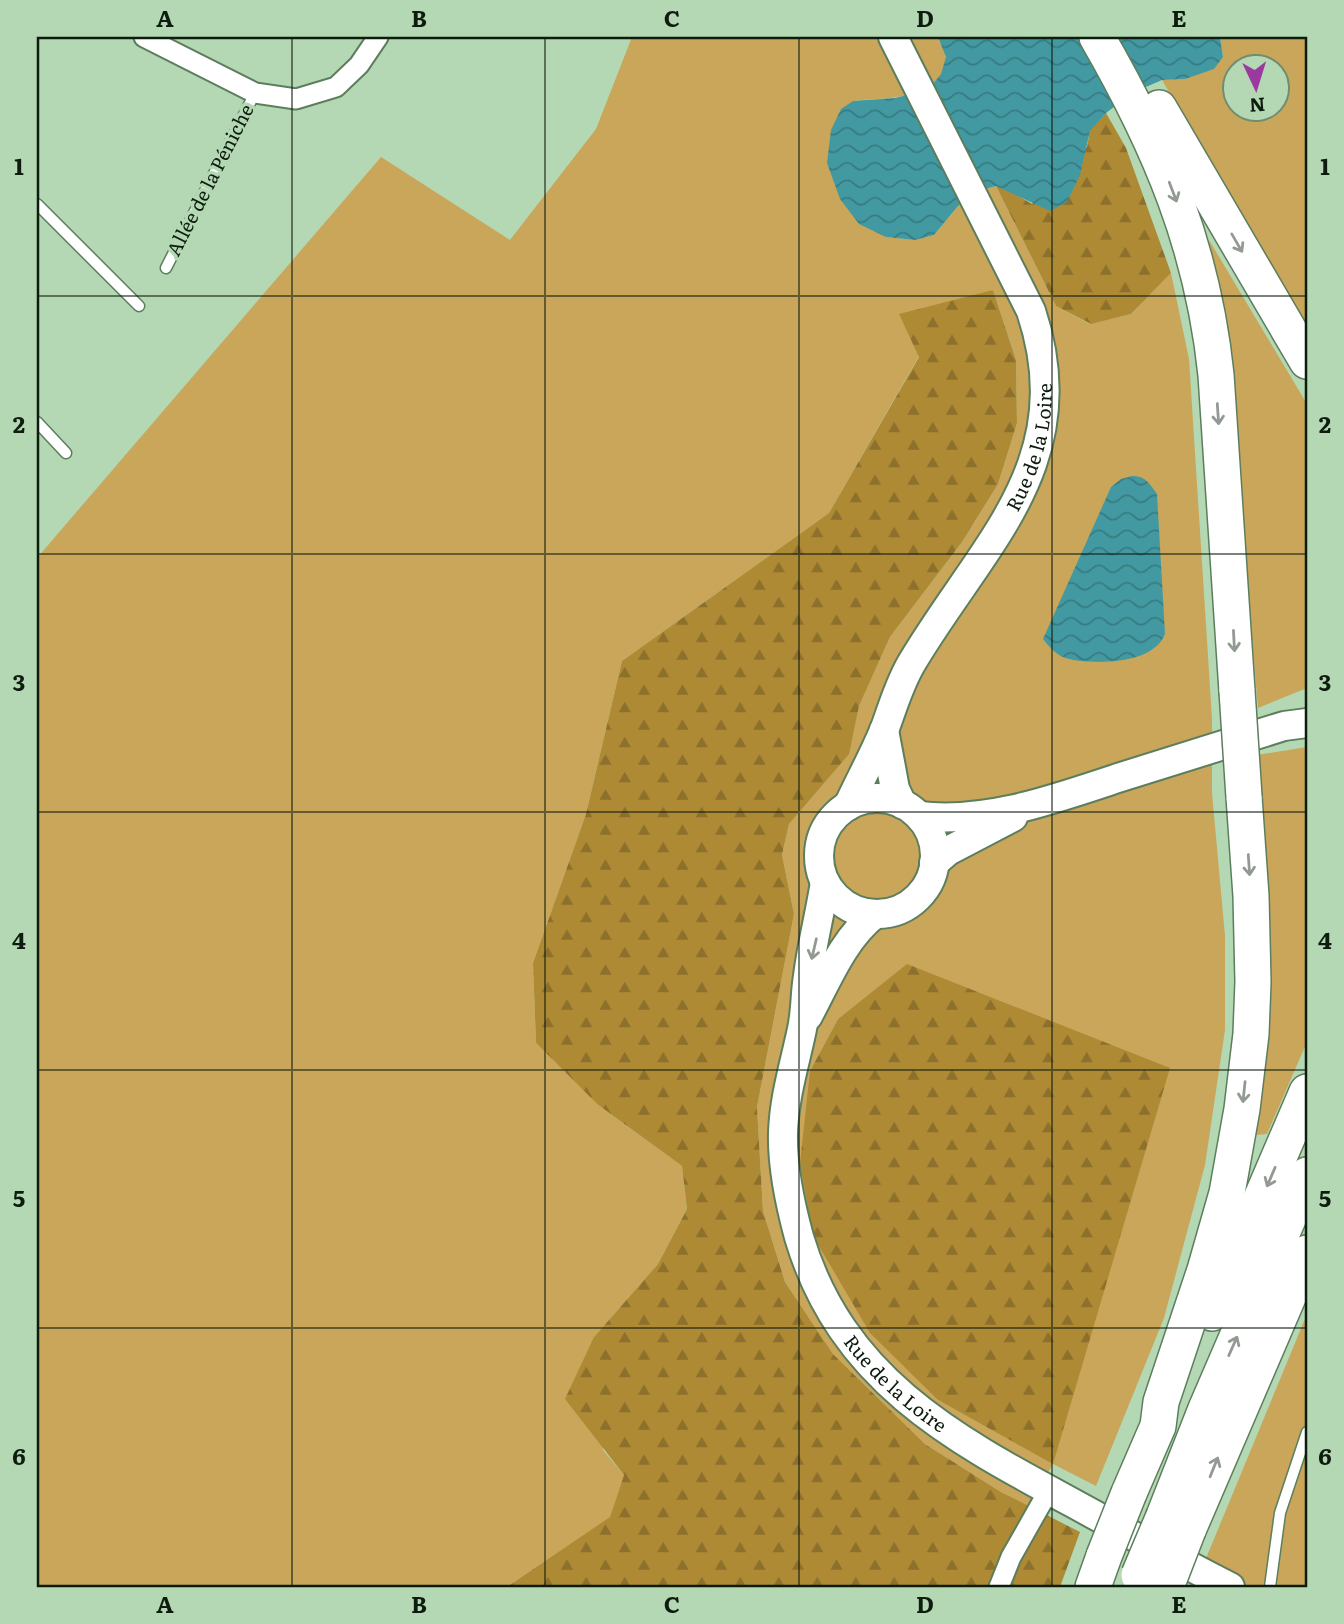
<svg xmlns="http://www.w3.org/2000/svg" width="1344" height="1624" viewBox="0 0 1344 1624" font-family="Literata,serif">
	<defs>
		<pattern id="forest-firs" width="22" height="20" patternUnits="userSpaceOnUse" patternTransform="scale(1.75)"><rect width="22" height="20" fill="#ae8a35"/><path d="M5 1l3.5 6h-7zM16 11l3.5 6h-7z" fill="#8c702b"/></pattern>
		<pattern id="water-waves" width="16" height="10" patternUnits="userSpaceOnUse" patternTransform="scale(1.75)"><rect width="16" height="10" fill="#4399a2"/><path d="M0 5q4-4 8 0t8 0" fill="none" stroke="#367c82"/></pattern>
	</defs>
	<rect width="100%" height="100%" fill="#b3d8b3"/>
	<g fill="#c9a659" fill-rule="evenodd">
		<path d="M632,37H938C940,43 946,52 946,58C947,102 882,97 853,101L886,237L915,240L934,235L958,206L978,191L996,186L1056,306L1090,324L1131,314L1171,273L1189,359L1212,719V793L1225,936V1030L1205,1165L1164,1318L1096,1486L1053,1464L1028,1506L1001,1492L925,1444L833,1354L785,1282L763,1211L757,1107L794,914L782,855L789,824L848,754L859,706L890,637L962,542L998,484L1017,423L1016,360L993,290L919,356L829,513L622,661L586,814L533,963L536,1043L597,1104L682,1166L687,1209L658,1264L594,1337L603,1450L624,1475L610,1518L507,1587H37V558L381,157L510,240L596,129ZM907,965L1054,1463L938,1400L810,1071L838,1019Z"/>
		<path d="M1220,37H1307V333L1162,80L1185,79L1223,57ZM1236,66H1278V108H1236Z"/>
		<polygon points="1209,240 1307,404 1307,688 1258,708 1225,325"/>
		<polygon points="1307,747 1307,1042 1267,1134 1256,1135 1268,1010 1257,755"/>
		<polygon points="1307,1314 1307,1587 1201,1587 1195,1585"/>
	</g>
	<g fill="url(#forest-firs)">
		<polygon points="1106,113 1126,148 1171,273 1131,314 1091,324 1056,306 996,186 1007,189 1032,204 1087,147 1090,130"/>
		<polygon points="993,290 1016,360 1017,423 998,484 962,542 890,637 859,706 849,754 789,824 782,855 794,914 757,1107 763,1211 785,1282 833,1354 925,1444 1001,1492 1080,1532 1060,1587 507,1587 610,1517 624,1475 565,1399 594,1337 658,1264 687,1209 682,1166 597,1104 536,1043 533,963 586,814 622,661 829,513 919,357 899,314"/>
		<polygon points="907,964 1170,1068 1053,1464 938,1400 870,1333 813,1236 800,1163 810,1071 838,1019"/>
	</g>
	<g fill="url(#water-waves)">
		<polygon points="938,37 1220,37 1223,57 1214,69 1185,79 1162,80 1132,93 1106,113 1090,131 1080,175 1067,202 1050,211 996,186 978,191 958,206 934,235 915,240 886,237 859,224 840,199 827,163 831,130 841,109 853,101 895,98 928,90 941,74 946,57"/>
		<path d="M1132,476C1145,475 1150,484 1157,494L1165,634C1154,664 1096,665 1069,659C1057,656 1050,648 1043,639L1111,487L1121,479Z"/>
	</g>
	<g fill="none" stroke-linecap="round" stroke-linejoin="round">
		<g stroke="#5c7e5d" stroke-width="13">
			<g id="lane">
				<polyline points="37,204 139,306"/>
				<polyline points="166,268 255,93"/>
				<polyline points="37,422 66,453"/>
				<polyline points="1270,1587 1280,1513 1307,1432"/>
			</g>
		</g>
		<g stroke="#5c7e5d" stroke-width="23">
			<g id="street">
				<polyline points="144,37 255,93 296,99 336,87 359,65 378,37"/>
				<polyline points="999,1587 1011,1557 1049,1490"/>
			</g>
		</g>
		<g stroke="#5c7e5d" stroke-width="32">
			<g id="secondary">
				<polyline points="884,730 895,789 902,804"/>
				<circle cx="877" cy="856" r="58"/>
				<path id="s1" d="M848,806C860,780 874,755 885,728C893,706 899,685 911,664C981,545 1082,464 1031,311L893,37"/>
				<path d="M919,816C988,824 1057,798 1121,777C1176,760 1230,743 1284,726L1307,723"/>
				<polyline points="934,863 948,851 1013,817"/>
				<path id="s2" d="M825,882C820,914 812,944 808,976C805,993 806,1011 802,1029C795,1063 784,1097 783,1133C782,1168 790,1204 799,1237C841,1378 950,1437 1071,1502C1124,1531 1177,1560 1230,1587"/>
				<path d="M808,1016C827,981 843,939 875,914"/>
			</g>
		</g>
		<g stroke="#5c7e5d" stroke-width="38">
			<g id="highway">
				<path d="M1097,37C1160,146 1203,248 1216,375L1237,691"/>
				<polyline points="1159,108 1307,361"/>
				<polyline points="1212,1313 1307,1092"/>
				<polyline points="1129,1493 1158,1426 1161,1402 1205,1270 1227,1193 1242,1109 1251,1034 1253,982 1251,896 1244,797"/>
				<polyline points="1164,1516 1206,1409 1307,1175"/>
				<polyline points="1188,1530 1307,1253"/>
				<polyline points="1093,1587 1104,1556"/>
			</g>
		</g>
		<use href="#lane" stroke="#fff" stroke-width="10"/>
		<use href="#street" stroke="#fff" stroke-width="19"/>
		<use href="#secondary" stroke="#fff" stroke-width="28"/>
		<use href="#highway" stroke="#fff" stroke-width="35"/>
		<g stroke="#5c7e5d" stroke-width="38" stroke-linecap="butt">
			<g id="highway-bridge">
				<polyline points="1237,691 1244,797"/>
				<polyline points="1104,1556 1129,1493"/>
				<polyline points="1139,1575 1164,1516"/>
				<polyline points="1166,1587 1188,1530"/>
			</g>
		</g>
		<use href="#highway-bridge" stroke="#fff" stroke-width="35"/>
	</g>
	<defs><path id="oneway-shaft" d="M-6 0H5M1.5-3L5.5 0L1.5 3" fill="none" stroke-width="1.6" stroke-linecap="round" stroke-linejoin="round" transform="scale(1.75)"/></defs>
	<g stroke="#939993">
		<use href="#oneway-shaft" transform="translate(1173 192) rotate(69)"/>
		<use href="#oneway-shaft" transform="translate(1237 243) rotate(60)"/>
		<use href="#oneway-shaft" transform="translate(1218 414) rotate(86)"/>
		<use href="#oneway-shaft" transform="translate(1234 641) rotate(87)"/>
		<use href="#oneway-shaft" transform="translate(1249 865) rotate(86)"/>
		<use href="#oneway-shaft" transform="translate(814 949) rotate(103)"/>
		<use href="#oneway-shaft" transform="translate(1244 1092) rotate(96)"/>
		<use href="#oneway-shaft" transform="translate(1271 1177) rotate(113)"/>
		<use href="#oneway-shaft" transform="translate(1233 1346) rotate(-66)"/>
		<use href="#oneway-shaft" transform="translate(1214 1467) rotate(-68)"/>
	</g>
	<path fill="none" stroke="#0e1c0f" stroke-width="2" stroke-opacity="0.55" d="M292,37V1587M545,37V1587M799,37V1587M1052,37V1587M37,296H1307M37,554H1307M37,812H1307M37,1070H1307M37,1328H1307"/>
	<g text-anchor="middle" stroke-width="7" stroke-linejoin="round" paint-order="stroke">
		<g font-size="19" fill="#0e1c0f" stroke="#b3d8b3">
			<text transform="translate(210 180) rotate(-63)" y="7">Allée de la Péniche</text>
			<text dy="7" stroke="none"><textPath href="#s1" startOffset="406">Rue de la Loire</textPath></text>
			<text dy="7" stroke="none"><textPath href="#s2" startOffset="539">Rue de la Loire</textPath></text>
		</g>
	</g>
	<rect width="1344" height="1624" fill="none" stroke="#b3d8b3" stroke-width="77"/>
	<g transform="translate(1256 88) rotate(176)"><circle r="33" fill="#b3d8b3" stroke="#718d71" stroke-width="2"/>
	<path d="M0-5L12 26L0 18L-12 26Z" fill="#9b39a1"/>
	<text y="-10" font-size="19" font-weight="bold" text-anchor="middle" fill="#0e1c0f">N</text>
	</g>
	<rect x="38" y="38" width="1268" height="1548" fill="none" stroke="#0e1c0f" stroke-width="2.5"/>
	<g font-size="23" text-anchor="middle" font-weight="bold" fill="#0e1c0f">
		<text x="165" y="27">A</text>
		<text x="419" y="27">B</text>
		<text x="672" y="27">C</text>
		<text x="925" y="27">D</text>
		<text x="1179" y="27">E</text>
		<text x="19" y="175">1</text>
		<text x="1325" y="175">1</text>
		<text x="19" y="433">2</text>
		<text x="1325" y="433">2</text>
		<text x="19" y="691">3</text>
		<text x="1325" y="691">3</text>
		<text x="19" y="949">4</text>
		<text x="1325" y="949">4</text>
		<text x="19" y="1207">5</text>
		<text x="1325" y="1207">5</text>
		<text x="19" y="1465">6</text>
		<text x="1325" y="1465">6</text>
		<text x="165" y="1613">A</text>
		<text x="419" y="1613">B</text>
		<text x="672" y="1613">C</text>
		<text x="925" y="1613">D</text>
		<text x="1179" y="1613">E</text>
	</g>
</svg>
